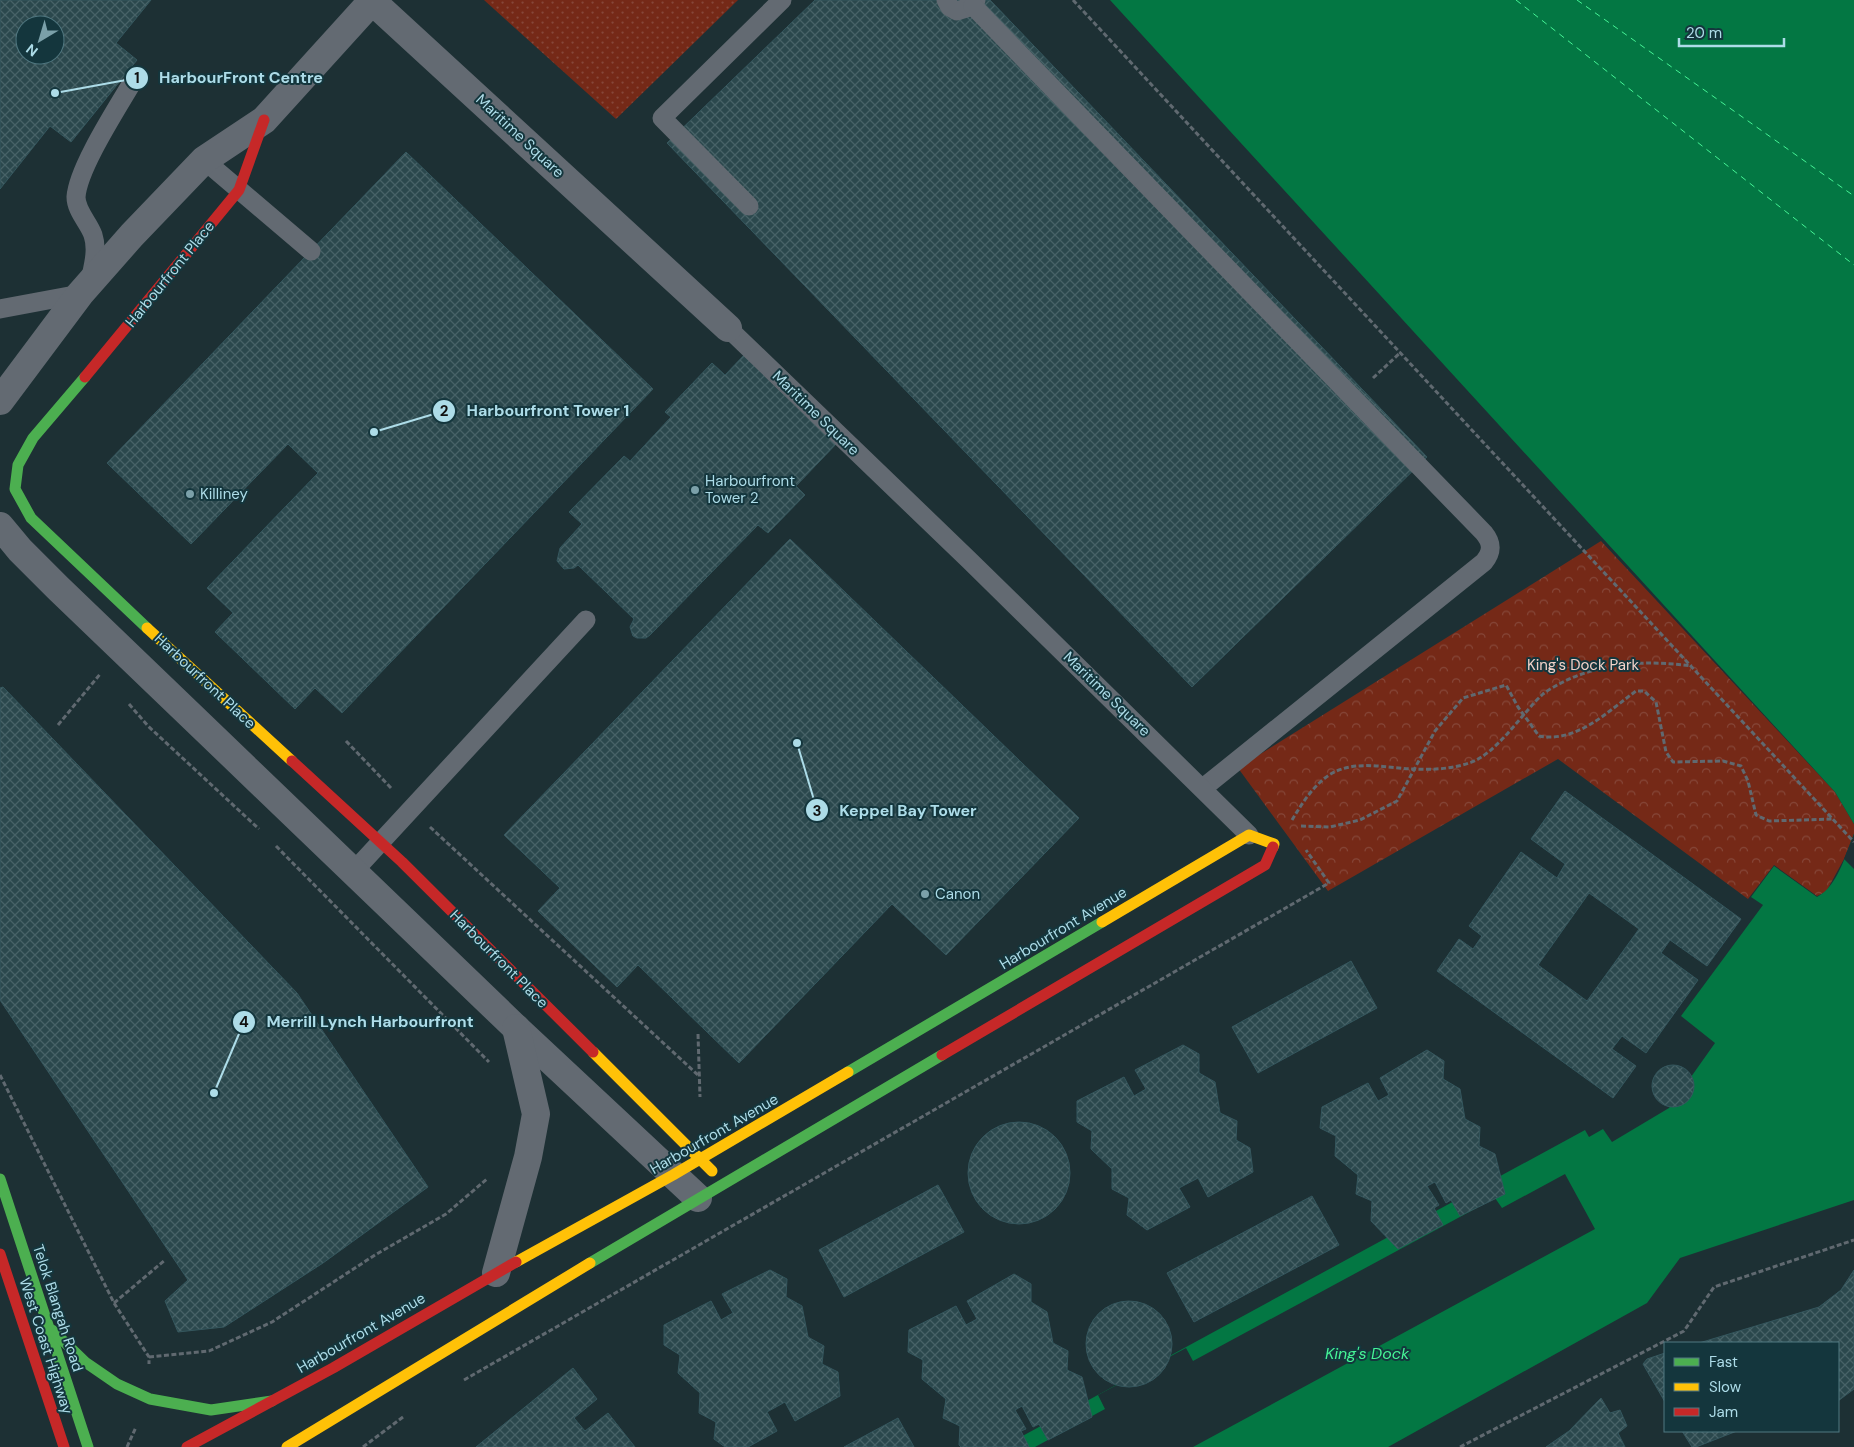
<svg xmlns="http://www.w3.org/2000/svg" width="1854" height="1447" viewBox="0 0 1854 1447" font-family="'DM Sans',sans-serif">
	<defs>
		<pattern id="grass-dots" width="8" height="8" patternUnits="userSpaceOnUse" patternTransform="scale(1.25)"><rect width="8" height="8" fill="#752917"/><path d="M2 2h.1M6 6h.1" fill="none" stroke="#864739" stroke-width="1.8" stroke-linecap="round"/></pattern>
		<pattern id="park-crowns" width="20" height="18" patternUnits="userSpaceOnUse" patternTransform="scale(1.25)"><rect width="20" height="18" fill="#752917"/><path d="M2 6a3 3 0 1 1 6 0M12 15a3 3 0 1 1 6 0" fill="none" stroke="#864739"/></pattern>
		<pattern id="building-cross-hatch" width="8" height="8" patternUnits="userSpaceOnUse" patternTransform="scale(1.25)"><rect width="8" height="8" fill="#2b484d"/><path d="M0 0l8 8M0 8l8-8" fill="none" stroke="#476267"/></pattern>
	</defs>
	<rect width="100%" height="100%" fill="#1d3034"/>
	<polygon fill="url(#grass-dots)" points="484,0 738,0 616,119"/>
	<polygon fill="url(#park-crowns)" points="1601,541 1835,792 1854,824 1854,834 1844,859 1826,892 1817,896 1774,865 1748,899 1558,759 1328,891 1238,768"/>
	<g fill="#037743">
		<polygon points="1110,0 1854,0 1854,824 1835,792"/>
		<path d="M1854,834V1200L1680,1258L1647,1303L1388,1447H1002L1585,1130L1589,1137L1603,1129L1612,1142L1669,1108L1715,1043L1681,1016L1763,905L1751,897L1774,866L1817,897C1837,887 1846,854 1854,834Z"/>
	</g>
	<g fill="#1d3034">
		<polygon points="1854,834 1854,869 1844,859"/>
		<polygon points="1565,1174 1595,1229 1193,1447 1035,1447 1105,1409 1098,1395 1186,1348 1193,1361 1495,1198 1502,1208"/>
	</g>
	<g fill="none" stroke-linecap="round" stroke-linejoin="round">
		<g stroke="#46f496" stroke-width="1" stroke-dasharray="6 5" stroke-linecap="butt">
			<polyline points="1516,0 1854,265"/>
			<polyline points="1577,0 1854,196"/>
		</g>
	</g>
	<g fill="url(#building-cross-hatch)" stroke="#35575e" fill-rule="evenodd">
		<path d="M0,0H151L116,43L137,60L71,142L50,126L0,189ZM25,25H55V55H25Z"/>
		<polygon points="815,0 990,0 1427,457 1192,687 667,143"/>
		<polygon points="406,152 653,389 342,713 315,688 295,709 215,632 233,613 207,588 318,473 288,444 191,544 107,463"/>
		<polygon points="746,353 839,441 796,486 805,495 768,533 758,525 650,635 646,638 637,638 633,636 630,627 634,619 578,565 574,568 564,569 557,561 560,548 582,524 569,512 624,456 630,461 671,417 665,412 712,363 725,375"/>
		<polygon points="790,539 1079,818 946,955 892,904 739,1063 638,965 617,987 538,911 560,888 504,835"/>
		<polygon points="3,687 297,993 428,1187 323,1263 224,1327 178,1332 165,1301 188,1280 0,1000 0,688"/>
		<path d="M1565,791L1741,919L1707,966L1670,940L1661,953L1698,980L1646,1053L1622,1036L1612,1049L1636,1066L1613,1098L1437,971L1459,939L1473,949L1482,936L1469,926L1521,852L1557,878L1565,864L1531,839ZM1589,893L1639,929L1587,1001L1538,965Z"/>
		<polygon points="1351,961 1377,1008 1258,1073 1232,1027"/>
		<polygon points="1183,1045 1199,1054 1199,1073 1215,1082 1220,1113 1237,1121 1236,1140 1250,1148 1253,1172 1208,1197 1198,1178 1179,1188 1190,1207 1147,1230 1127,1215 1129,1198 1112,1189 1112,1169 1091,1149 1092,1131 1077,1122 1077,1101 1124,1077 1134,1096 1146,1089 1135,1070"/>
		<polygon points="1427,1050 1444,1061 1443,1079 1460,1089 1465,1119 1480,1127 1479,1146 1495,1154 1505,1194 1460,1216 1451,1200 1446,1203 1435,1182 1427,1186 1439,1205 1434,1208 1443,1225 1398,1249 1371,1221 1372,1201 1356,1194 1358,1175 1335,1156 1336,1136 1320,1128 1322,1107 1368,1083 1378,1101 1389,1095 1380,1078"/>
		<circle cx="1673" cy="1086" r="21"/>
		<circle cx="1019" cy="1173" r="51"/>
		<polygon points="938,1185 964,1232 844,1297 819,1250"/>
		<polygon points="1312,1196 1339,1245 1194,1322 1167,1273"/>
		<polygon points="770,1270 787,1279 786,1297 802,1306 808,1337 824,1346 822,1364 838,1372 840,1396 795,1421 785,1402 767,1412 777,1431 748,1447 725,1447 714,1439 716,1422 699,1413 700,1393 678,1373 680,1355 664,1345 664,1325 711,1301 721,1320 733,1313 722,1294"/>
		<polygon points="1854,1270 1854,1389 1838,1401 1838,1343 1699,1343 1819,1307 1841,1290"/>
		<polygon points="1014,1274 1031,1284 1031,1302 1047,1312 1053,1343 1068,1351 1067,1370 1082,1377 1092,1417 1048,1440 1039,1424 1033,1427 1022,1406 1015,1410 1026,1429 1021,1431 1029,1447 961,1447 959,1445 960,1426 943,1418 946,1399 922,1379 923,1360 908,1352 909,1330 956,1306 966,1325 977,1319 967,1301"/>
		<circle cx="1129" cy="1344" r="43"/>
		<polygon points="1665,1353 1665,1402 1643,1364 1647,1359"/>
		<polygon points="573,1368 597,1399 574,1418 585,1431 608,1413 635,1447 476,1447"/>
		<polygon points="1601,1398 1610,1413 1620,1410 1627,1426 1618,1433 1625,1447 1546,1447 1569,1431"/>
		<polygon points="898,1418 914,1447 844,1447"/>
		<polygon points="1682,1431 1737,1431 1696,1447 1692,1447"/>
	</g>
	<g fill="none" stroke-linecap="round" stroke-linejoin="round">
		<g stroke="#606970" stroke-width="3" stroke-dasharray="5 2.5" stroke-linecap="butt">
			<polyline points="1073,0 1854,842"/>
			<polyline points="1373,378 1401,352"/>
			<polyline points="129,704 148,726 259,829"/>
			<polyline points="58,725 101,673"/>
			<polyline points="346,741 392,789"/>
			<path d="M1292,820C1301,805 1311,789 1325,778C1350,758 1384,768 1413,769C1431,770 1452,769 1469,763C1496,755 1523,712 1543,694C1548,690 1554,687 1559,684C1601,662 1646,660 1692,666"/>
			<path d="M1301,826L1330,827L1360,820L1397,801L1435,731L1463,698L1506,685L1518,707L1539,736C1577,743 1607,712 1636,691H1644L1656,702L1666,752L1673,762L1723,761L1741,766L1748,781L1756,815L1769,821L1833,819"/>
			<polyline points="430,827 699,1076"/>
			<polyline points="276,846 489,1062"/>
			<polyline points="698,1034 700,1097"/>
			<polyline points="0,1075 114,1303 149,1357 149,1364"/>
			<polyline points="114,1303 165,1260"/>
			<polyline points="149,1357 209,1351 272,1322 375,1255 446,1214 488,1178"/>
			<polyline points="464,1380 1329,883 1306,850"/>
			<polyline points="127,1447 136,1427"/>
			<polyline points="363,1447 403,1417"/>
			<polyline points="1460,1447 1684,1331 1714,1287 1854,1240"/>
		</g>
		<g stroke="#636a72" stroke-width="19">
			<polyline points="946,0 950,7 957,11 973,6 976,0"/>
			<path d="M973,6L1484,533C1493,544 1492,552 1484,562L1203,788"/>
			<polyline points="204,160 311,251"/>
			<polyline points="749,206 662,118 782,0"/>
			<path d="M90,281C93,267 98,250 93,235C89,223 76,211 76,197C78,167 120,104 136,76"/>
			<polyline points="0,309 80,294"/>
			<polyline points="728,328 970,561 1249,835"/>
			<polyline points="353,872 586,620"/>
		</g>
		<g stroke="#636a72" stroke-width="28">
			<polyline points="0,401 80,294 132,235 204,160 264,120 372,1 728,328"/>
			<polyline points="0,526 20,550 58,588 516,1028 698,1198"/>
			<polyline points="496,1273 528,1157 536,1114 516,1028"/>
		</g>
		<g stroke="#4caf50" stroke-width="11">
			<polyline points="85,377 33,438 18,465 15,489 31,518 147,628"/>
			<polyline points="848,1072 1102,922"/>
			<polyline points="0,1179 88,1447"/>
			<polyline points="590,1263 942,1055"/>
			<polyline points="52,1330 85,1362 117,1384 150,1399 211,1410 272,1401"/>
		</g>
		<g stroke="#ffc107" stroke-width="11">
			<polyline points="147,628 292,761"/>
			<polyline points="1102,922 1249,835 1274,844 1273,847"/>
			<polyline points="593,1052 712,1171"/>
			<polyline points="516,1262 673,1175 848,1072"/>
			<polyline points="287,1447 590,1263"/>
		</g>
		<g stroke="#c62828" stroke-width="11">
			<polyline points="85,377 239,190 264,120"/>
			<polyline points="292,761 402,862 593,1052"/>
			<polyline points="942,1055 1265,865 1273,847"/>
			<polyline points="0,1254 64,1447"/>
			<polyline points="187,1447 333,1368 516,1262"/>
		</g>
	</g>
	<g fill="#7ba0a9" stroke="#14363d" stroke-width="2">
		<circle cx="695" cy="490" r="5"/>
		<circle cx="190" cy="494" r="5"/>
		<circle cx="925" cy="894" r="5"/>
	</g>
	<g text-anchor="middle" stroke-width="4" stroke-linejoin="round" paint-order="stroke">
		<g font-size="15" fill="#addce8" stroke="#14363d">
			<text transform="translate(520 136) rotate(43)" y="5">Maritime Square</text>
			<text transform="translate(170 274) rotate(-51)" y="5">Harbourfront Place</text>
			<text transform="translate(816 413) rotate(44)" y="5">Maritime Square</text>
			<text transform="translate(205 681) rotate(43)" y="5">Harbourfront Place</text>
			<text transform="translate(1107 694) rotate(44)" y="5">Maritime Square</text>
			<text transform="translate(1063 928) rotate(-31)" y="5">Harbourfront Avenue</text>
			<text transform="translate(499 959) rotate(45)" y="5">Harbourfront Place</text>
			<text transform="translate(714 1134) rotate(-30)" y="5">Harbourfront Avenue</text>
			<text transform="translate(58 1308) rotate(72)" y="5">Telok Blangah Road</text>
			<text transform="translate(361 1333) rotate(-30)" y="5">Harbourfront Avenue</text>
			<text transform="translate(46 1346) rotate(72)" y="5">West Coast Highway</text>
		</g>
		<g font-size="15" fill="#addce8" stroke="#14363d" text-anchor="start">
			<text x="705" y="486">Harbourfront<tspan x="705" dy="17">Tower 2</tspan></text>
			<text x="200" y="499">Killiney</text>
			<text x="935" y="899">Canon</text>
		</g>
		<g font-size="15" fill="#f2d2c9" stroke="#14363d">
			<text x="1583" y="670">King's Dock Park</text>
		</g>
		<g font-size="16" font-style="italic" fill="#46f496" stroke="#14363d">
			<text x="1367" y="1359">King's Dock</text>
		</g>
	</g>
	<path fill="none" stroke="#addce8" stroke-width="2" d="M55 93L137 78M374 432L444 411M797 743L817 810M214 1093L244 1022"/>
	<g fill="#addce8" stroke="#14363d" stroke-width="2">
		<circle cx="55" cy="93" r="5"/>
		<circle cx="374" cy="432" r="5"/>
		<circle cx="797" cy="743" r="5"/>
		<circle cx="214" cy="1093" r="5"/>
		<circle cx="137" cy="78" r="12"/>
		<circle cx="444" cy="411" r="12"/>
		<circle cx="817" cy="810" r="12"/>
		<circle cx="244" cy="1022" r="12"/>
	</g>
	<g font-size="15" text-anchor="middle" font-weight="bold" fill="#111">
		<text x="137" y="83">1</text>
		<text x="444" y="416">2</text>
		<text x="817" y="816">3</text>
		<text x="244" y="1027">4</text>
	</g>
	<g font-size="16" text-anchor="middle" font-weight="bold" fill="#addce8" stroke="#14363d" stroke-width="4" stroke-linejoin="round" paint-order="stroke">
		<text x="241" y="83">HarbourFront Centre</text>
		<text x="548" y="416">Harbourfront Tower 1</text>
		<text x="908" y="816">Keppel Bay Tower</text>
		<text x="370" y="1027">Merrill Lynch Harbourfront</text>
	</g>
	<rect x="1664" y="1342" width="175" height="90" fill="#14363d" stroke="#517881"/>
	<rect x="1674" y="1358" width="25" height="8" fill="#4caf50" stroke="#517881"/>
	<text x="1709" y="1367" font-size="15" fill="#addce8">Fast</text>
	<rect x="1674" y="1383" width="25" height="8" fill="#ffc107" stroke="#517881"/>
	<text x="1709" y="1392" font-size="15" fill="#addce8">Slow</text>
	<rect x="1674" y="1408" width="25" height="8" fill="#c62828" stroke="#517881"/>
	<text x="1709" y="1417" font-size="15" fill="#addce8">Jam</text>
	<g transform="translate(40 40) rotate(218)"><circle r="24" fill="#14363d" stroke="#517881"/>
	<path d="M0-4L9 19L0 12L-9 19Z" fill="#7ba0a9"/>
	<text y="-8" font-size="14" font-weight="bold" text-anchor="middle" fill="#addce8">N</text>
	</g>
	<path d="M1679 38v8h105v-8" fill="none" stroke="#addce8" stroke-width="2.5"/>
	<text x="1686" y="38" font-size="15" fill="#addce8" stroke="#14363d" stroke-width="4" paint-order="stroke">20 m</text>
</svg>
